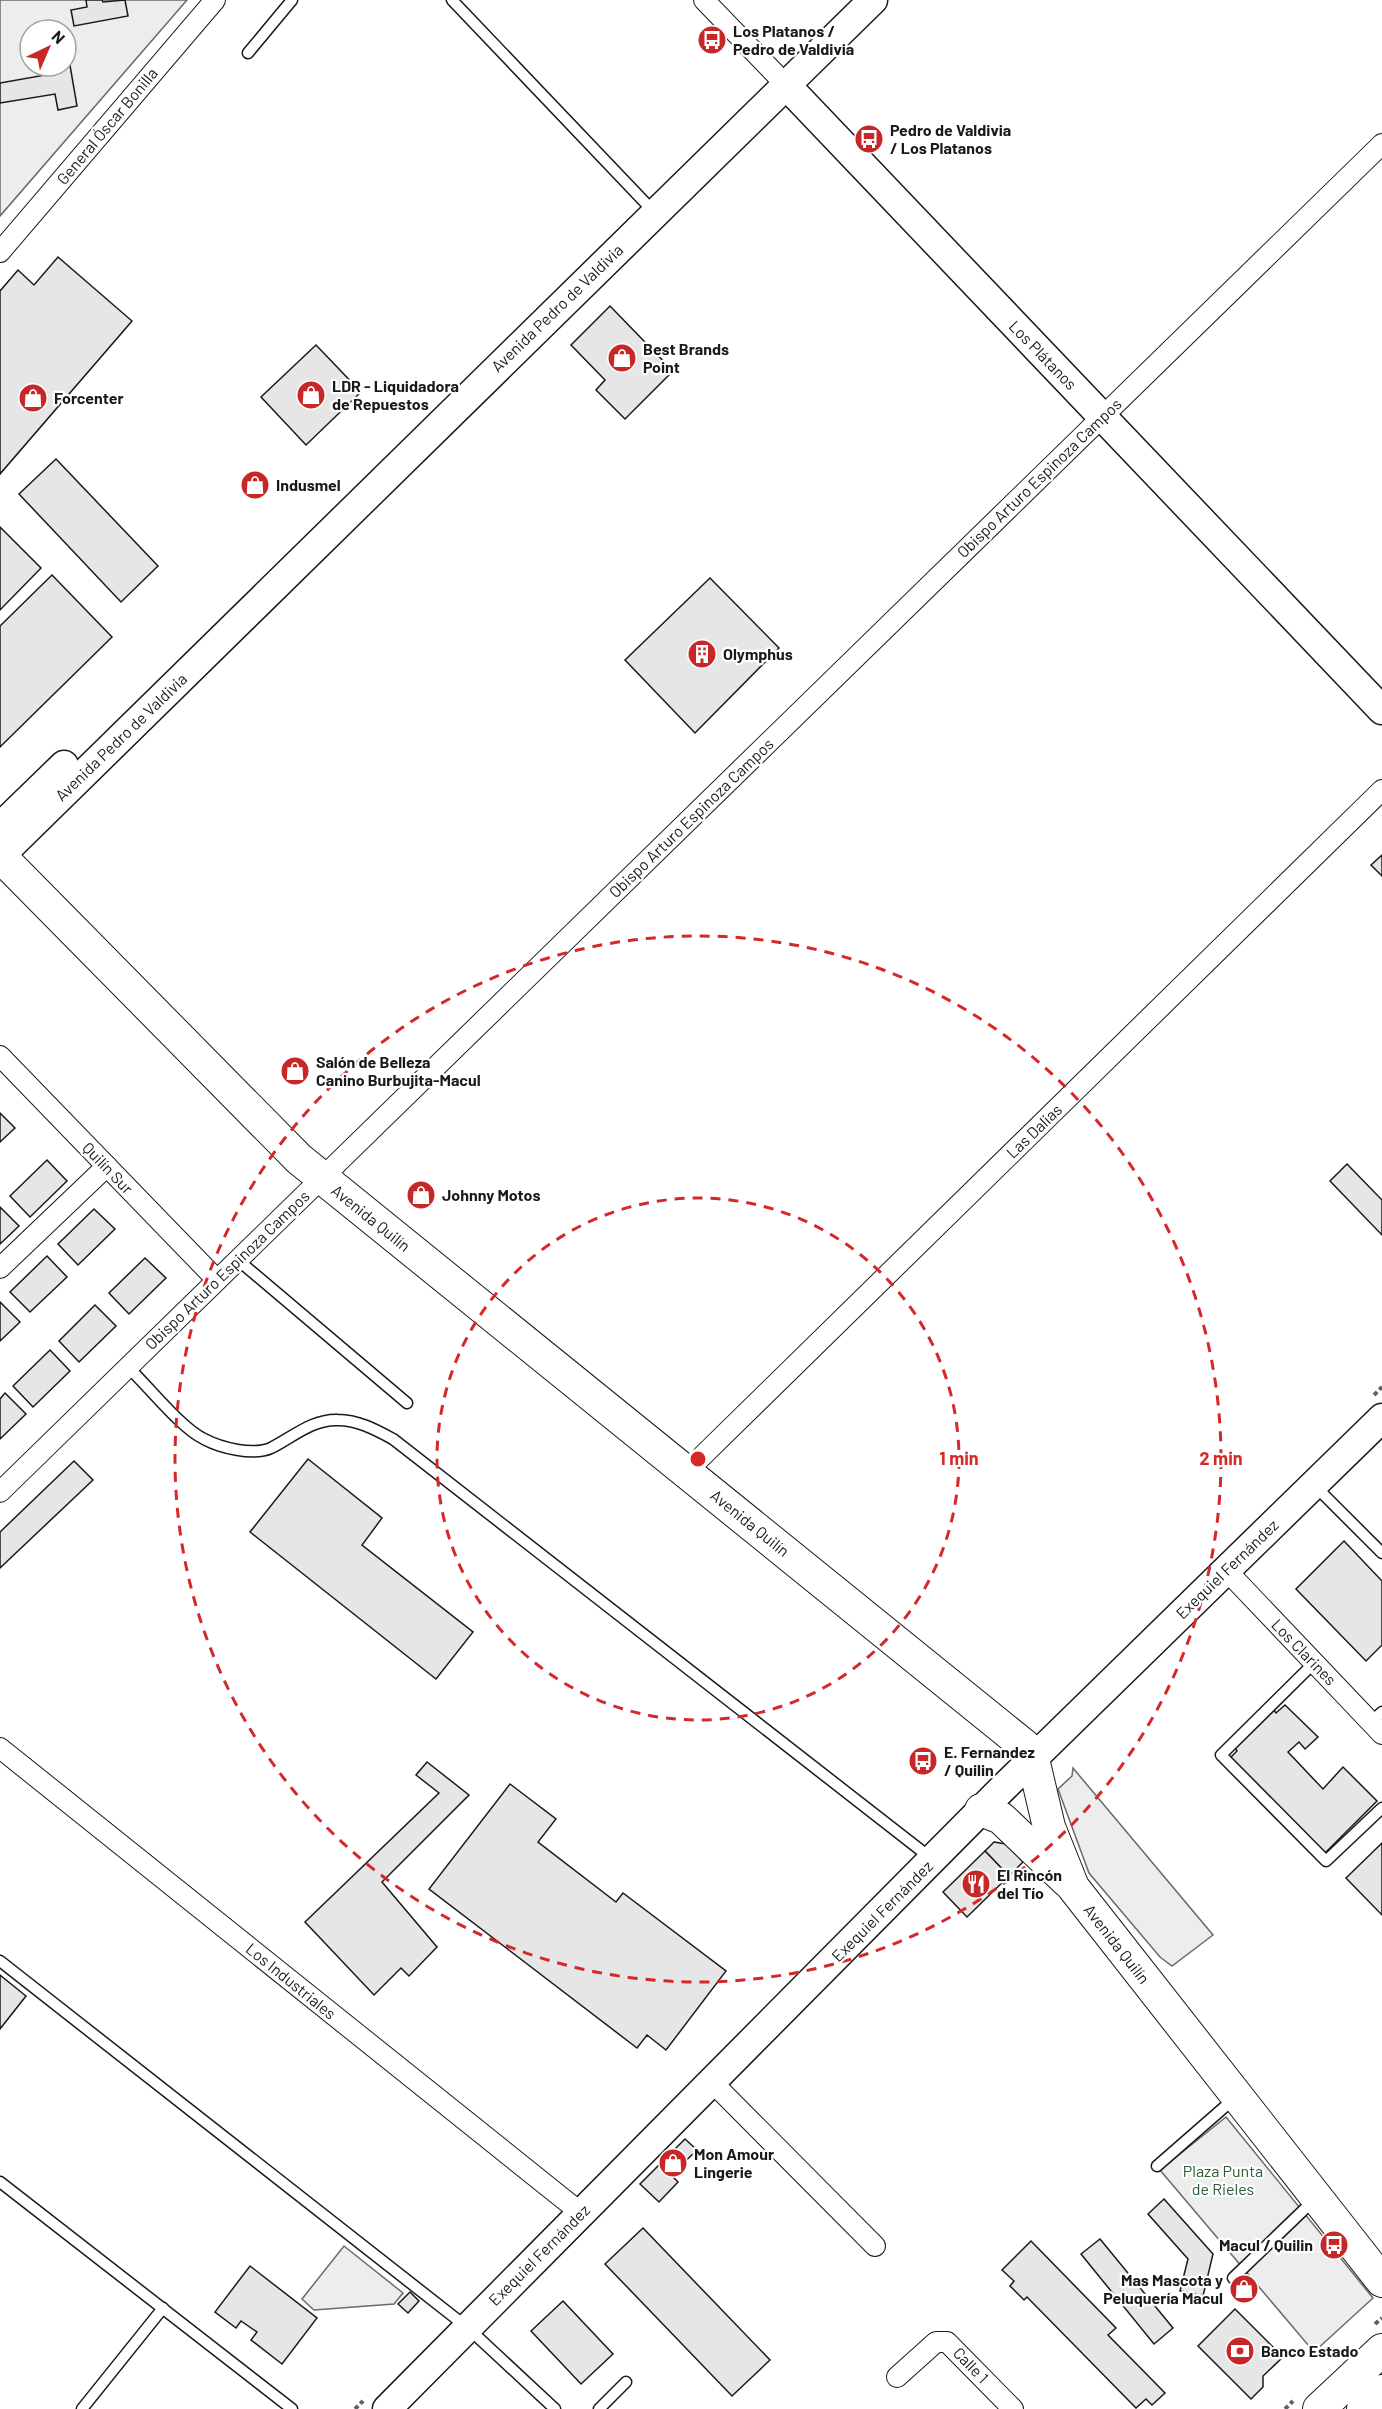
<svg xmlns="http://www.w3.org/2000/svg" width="1382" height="2409" viewBox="0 0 1382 2409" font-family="Barlow,sans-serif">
	<rect width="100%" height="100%" fill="#fff"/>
	<g fill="#ededed" stroke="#6a6a6a" stroke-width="1.5" fill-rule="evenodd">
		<path d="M0,0H187L0,216ZM30,30H66V66H30Z"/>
		<polygon points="1073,1768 1213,1935 1172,1966 1160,1957 1089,1873 1058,1789 1072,1776"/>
		<polygon points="1226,2117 1373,2298 1314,2352 1160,2170"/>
		<polygon points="344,2246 403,2293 394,2304 314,2310 302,2299"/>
	</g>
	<g fill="#e6e6e6" stroke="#1a1a1a" stroke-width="1.5">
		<polygon points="86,0 102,0 103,2 125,0 128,16 74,26 71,10 87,7"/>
		<polygon points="67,48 77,106 58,110 55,94 0,103 0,83 57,73 56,66 66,66"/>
		<polygon points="58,257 132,321 0,474 0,291 18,270 34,285"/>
		<polygon points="610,306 673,371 625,419 596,390 605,380 571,345"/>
		<polygon points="316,345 361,392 306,445 261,397"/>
		<polygon points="56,459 158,566 121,602 19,494"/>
		<polygon points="0,527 41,568 0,610"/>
		<polygon points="52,575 112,637 0,747 0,626"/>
		<polygon points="710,578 779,648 695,733 625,660"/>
		<polygon points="1382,855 1382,876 1371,865"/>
		<polygon points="0,1113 15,1128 0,1142"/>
		<polygon points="47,1160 67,1181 30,1217 10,1196"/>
		<polygon points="1347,1164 1382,1200 1382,1235 1330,1181"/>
		<polygon points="0,1207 19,1226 0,1244"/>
		<polygon points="94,1209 115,1229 78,1265 58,1244"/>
		<polygon points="47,1256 67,1277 30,1312 10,1292"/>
		<polygon points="145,1258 166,1278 129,1314 109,1293"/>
		<polygon points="0,1302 20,1322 0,1341"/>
		<polygon points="95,1305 116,1326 79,1362 59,1341"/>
		<polygon points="50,1350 70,1371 33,1407 13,1386"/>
		<polygon points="5,1393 26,1414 0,1439 0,1399"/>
		<polygon points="308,1459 382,1518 362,1545 473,1632 436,1679 250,1532"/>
		<polygon points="74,1461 93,1480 0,1568 0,1532"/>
		<polygon points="1344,1541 1382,1581 1382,1645 1366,1661 1296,1589"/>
		<polygon points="1285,1705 1318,1737 1305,1749 1299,1742 1288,1752 1323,1789 1343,1767 1377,1801 1324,1854 1230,1758 1237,1751 1235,1748 1273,1709 1276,1713"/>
		<polygon points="427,1762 469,1795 382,1882 437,1947 409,1976 401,1968 374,1995 305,1922 439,1793 416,1775"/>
		<polygon points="510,1784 556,1819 538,1842 616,1902 623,1893 726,1971 666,2050 647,2035 637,2048 429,1889"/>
		<polygon points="994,1842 1006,1844 1023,1862 1009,1876 985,1851"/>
		<polygon points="1382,1843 1382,1915 1346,1878"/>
		<polygon points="985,1851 1009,1876 967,1917 943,1892"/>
		<polygon points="0,1975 26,1996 0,2029"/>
		<polygon points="685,2139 697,2150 671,2175 678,2182 659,2202 640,2184"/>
		<polygon points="1164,2199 1213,2254 1203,2296 1180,2291 1188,2259 1148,2214"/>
		<polygon points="643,2228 770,2360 732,2396 605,2264"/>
		<polygon points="1100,2239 1173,2328 1154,2344 1081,2254"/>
		<polygon points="1031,2241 1116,2328 1108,2335 1165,2393 1152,2405 1146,2399 1136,2408 1027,2297 1024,2300 1010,2286 1014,2281 1002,2270"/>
		<polygon points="250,2266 317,2318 282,2364 251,2340 257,2332 241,2321 236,2328 215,2312"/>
		<polygon points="410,2292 419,2301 408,2313 398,2304"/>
		<polygon points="563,2301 613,2354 581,2384 531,2331"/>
		<polygon points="1235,2309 1283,2357 1263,2376 1263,2387 1251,2399 1198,2346"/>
	</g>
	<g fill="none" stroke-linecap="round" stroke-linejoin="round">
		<g stroke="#1a1a1a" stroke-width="13">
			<g id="lane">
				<polyline points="452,0 655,213"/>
				<polyline points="248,53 292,0"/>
				<polyline points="238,1260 407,1403"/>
				<path d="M128,1367C148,1386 181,1428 204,1439C221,1448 253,1456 271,1448C293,1437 312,1419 338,1420C358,1420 376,1430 393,1439L932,1859"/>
				<polyline points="1314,1485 1382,1553"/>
				<polyline points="1314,1663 1221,1755 1326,1861 1382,1808"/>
				<polyline points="1371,1722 1382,1712"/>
				<polyline points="0,1961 468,2328 555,2409"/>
				<polyline points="1157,2166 1236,2097"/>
				<polyline points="0,2182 292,2409"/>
				<polyline points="1233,2278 1314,2200"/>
				<polyline points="82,2409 163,2308"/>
				<polyline points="599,2409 626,2382"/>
			</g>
		</g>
		<g stroke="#1a1a1a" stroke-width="22">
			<g id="street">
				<polyline points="704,0 786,85"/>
				<polyline points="0,252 215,0"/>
				<polyline points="0,1056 217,1280"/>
				<polyline points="0,1268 107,1166"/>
				<polyline points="686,1472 1382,790"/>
				<polyline points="0,1492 1382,144"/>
				<polyline points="1226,1570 1382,1734"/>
				<polyline points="0,1748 581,2213"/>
				<polyline points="712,2082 875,2246"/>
				<polyline points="897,2377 936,2342 947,2342 1013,2409"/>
			</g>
		</g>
		<g stroke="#1a1a1a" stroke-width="31">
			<g id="secondary">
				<polyline points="786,85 1382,710"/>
				<polyline points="0,827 64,765"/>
				<polyline points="0,856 873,0"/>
				<polyline points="387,2409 1004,1787 1382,1418"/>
			</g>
		</g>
		<g stroke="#1a1a1a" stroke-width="34">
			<g id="primary">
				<polyline points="0,856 299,1159 1025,1746 1033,1759 1049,1827 1073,1887 1382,2281"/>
				<polyline points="981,1810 1001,1818 1067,1881"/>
				<polyline points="1319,2409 1382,2350"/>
				<polyline points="1363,2409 1382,2391"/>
			</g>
		</g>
		<g stroke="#5f5f5f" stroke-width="4" stroke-dasharray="4.5 3" stroke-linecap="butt">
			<polyline points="1374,1395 1382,1387"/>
			<polyline points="1375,2324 1382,2318"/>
			<polyline points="355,2409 363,2401"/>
			<polyline points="1285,2409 1293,2401"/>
		</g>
		<use href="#lane" stroke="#fff" stroke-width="10"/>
		<use href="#street" stroke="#fff" stroke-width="20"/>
		<use href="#secondary" stroke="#fff" stroke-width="28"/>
		<use href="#primary" stroke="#fff" stroke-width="32"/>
	</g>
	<g fill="none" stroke="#d62828" stroke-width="3" stroke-dasharray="10 8">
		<circle cx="698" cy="1459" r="261"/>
		<circle cx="698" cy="1459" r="523"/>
	</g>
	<defs>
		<g id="bus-disc" transform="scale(1.5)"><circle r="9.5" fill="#c62828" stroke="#fff"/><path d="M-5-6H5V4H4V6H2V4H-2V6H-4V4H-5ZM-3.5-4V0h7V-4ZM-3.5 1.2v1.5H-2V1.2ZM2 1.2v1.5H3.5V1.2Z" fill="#fff"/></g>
		<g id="shop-disc" transform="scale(1.5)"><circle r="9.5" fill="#c62828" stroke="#fff"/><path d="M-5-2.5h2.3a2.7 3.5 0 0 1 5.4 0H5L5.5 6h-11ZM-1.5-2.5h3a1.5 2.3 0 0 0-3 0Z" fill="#fff"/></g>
		<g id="building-disc" transform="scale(1.5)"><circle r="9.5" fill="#c62828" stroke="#fff"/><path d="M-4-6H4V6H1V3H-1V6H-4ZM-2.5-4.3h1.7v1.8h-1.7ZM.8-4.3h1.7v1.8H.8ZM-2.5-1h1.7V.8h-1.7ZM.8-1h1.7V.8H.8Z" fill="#fff"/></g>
		<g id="restaurant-disc" transform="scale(1.5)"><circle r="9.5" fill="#c62828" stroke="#fff"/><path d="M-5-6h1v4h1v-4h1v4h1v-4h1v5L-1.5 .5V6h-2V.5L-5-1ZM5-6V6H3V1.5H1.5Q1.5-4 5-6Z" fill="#fff"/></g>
		<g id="bank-disc" transform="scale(1.5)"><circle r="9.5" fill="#c62828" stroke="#fff"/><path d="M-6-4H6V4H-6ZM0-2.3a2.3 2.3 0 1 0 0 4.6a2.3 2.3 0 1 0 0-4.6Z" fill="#fff"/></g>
	</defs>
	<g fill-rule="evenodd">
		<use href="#bus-disc" x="712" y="40"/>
		<use href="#bus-disc" x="869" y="139"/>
		<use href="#shop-disc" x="622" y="358"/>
		<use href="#shop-disc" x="311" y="395"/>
		<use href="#shop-disc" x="33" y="398"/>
		<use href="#shop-disc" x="255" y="485"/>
		<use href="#building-disc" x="702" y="654"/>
		<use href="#shop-disc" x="295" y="1071"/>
		<use href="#shop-disc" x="421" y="1195"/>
		<use href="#bus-disc" x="923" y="1761"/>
		<use href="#restaurant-disc" x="976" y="1884"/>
		<use href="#shop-disc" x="673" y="2163"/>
		<use href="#bus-disc" x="1334" y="2245"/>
		<use href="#shop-disc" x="1244" y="2289"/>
		<use href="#bank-disc" x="1240" y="2351"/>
	</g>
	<g text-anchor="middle" stroke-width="4.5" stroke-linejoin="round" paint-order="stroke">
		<g font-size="16" font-weight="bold" fill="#1a1a1a" stroke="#fff" text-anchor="start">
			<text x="733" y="37">Los Platanos /<tspan x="733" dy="18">Pedro de Valdivia</tspan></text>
			<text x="890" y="136">Pedro de Valdivia<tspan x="890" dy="18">/ Los Platanos</tspan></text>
			<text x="643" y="355">Best Brands<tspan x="643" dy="18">Point</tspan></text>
			<text x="332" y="392">LDR - Liquidadora<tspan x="332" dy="18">de Repuestos</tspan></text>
			<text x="54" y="404">Forcenter</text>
			<text x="276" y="491">Indusmel</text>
			<text x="723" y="660">Olymphus</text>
			<text x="316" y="1068">Salón de Belleza<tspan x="316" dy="18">Canino Burbujita-Macul</tspan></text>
			<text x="442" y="1201">Johnny Motos</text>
			<text x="944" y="1758">E. Fernandez<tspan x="944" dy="18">/ Quilin</tspan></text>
			<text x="997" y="1881">El Rincón<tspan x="997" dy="18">del Tío</tspan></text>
			<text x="694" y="2160">Mon Amour<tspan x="694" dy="18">Lingerie</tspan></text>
			<text x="1313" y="2251" text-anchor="end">Macul / Quilin</text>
			<text x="1223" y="2286" text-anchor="end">Mas Mascota y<tspan x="1223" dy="18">Peluquería Macul</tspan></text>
			<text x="1261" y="2357">Banco Estado</text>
		</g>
		<g font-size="16" fill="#1a1a1a" stroke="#fff">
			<text transform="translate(107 126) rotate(-50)" y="6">General Óscar Bonilla</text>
			<text transform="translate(557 308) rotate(-44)" y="6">Avenida Pedro de Valdivia</text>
			<text transform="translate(1043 355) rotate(46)" y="6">Los Plátanos</text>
			<text transform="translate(1039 478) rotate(-44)" y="6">Obispo Arturo Espinoza Campos</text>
			<text transform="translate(121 737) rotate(-44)" y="6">Avenida Pedro de Valdivia</text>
			<text transform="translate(691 818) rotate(-44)" y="6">Obispo Arturo Espinoza Campos</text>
			<text transform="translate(1034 1131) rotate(-44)" y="6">Las Dalias</text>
			<text transform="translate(108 1168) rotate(46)" y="6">Quilín Sur</text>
			<text transform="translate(371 1218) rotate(39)" y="6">Avenida Quilín</text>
			<text transform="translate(227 1270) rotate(-44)" y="6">Obispo Arturo Espinoza Campos</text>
			<text transform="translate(750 1523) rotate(39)" y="6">Avenida Quilín</text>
			<text transform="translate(1227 1569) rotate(-44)" y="6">Exequiel Fernández</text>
			<text transform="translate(1304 1652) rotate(46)" y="6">Los Clarines</text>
			<text transform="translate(882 1911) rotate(-45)" y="6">Exequiel Fernández</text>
			<text transform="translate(1117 1944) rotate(52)" y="6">Avenida Quilín</text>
			<text transform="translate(291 1981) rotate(39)" y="6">Los Industriales</text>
			<text transform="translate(539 2255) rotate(-45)" y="6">Exequiel Fernández</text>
			<text transform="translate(971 2365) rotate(46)" y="6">Calle 1</text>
		</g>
		<g font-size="16" fill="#2b5a34" stroke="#fff">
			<text x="1223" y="2177">Plaza Punta<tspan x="1223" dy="18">de Rieles</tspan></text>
		</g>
	</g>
	<circle cx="698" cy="1459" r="9" fill="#d62828" stroke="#fff" stroke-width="3"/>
	<g font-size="18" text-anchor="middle" font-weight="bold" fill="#d62828" stroke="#fff" stroke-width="4.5" stroke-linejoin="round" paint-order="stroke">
		<text x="959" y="1465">1 min</text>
		<text x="1221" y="1465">2 min</text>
	</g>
	<g transform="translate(48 48) rotate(44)"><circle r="28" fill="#ffffff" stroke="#a3a3a3" stroke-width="1.5"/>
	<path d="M0-4.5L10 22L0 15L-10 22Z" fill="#c62828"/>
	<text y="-9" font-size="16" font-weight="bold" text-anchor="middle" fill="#1a1a1a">N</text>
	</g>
</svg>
